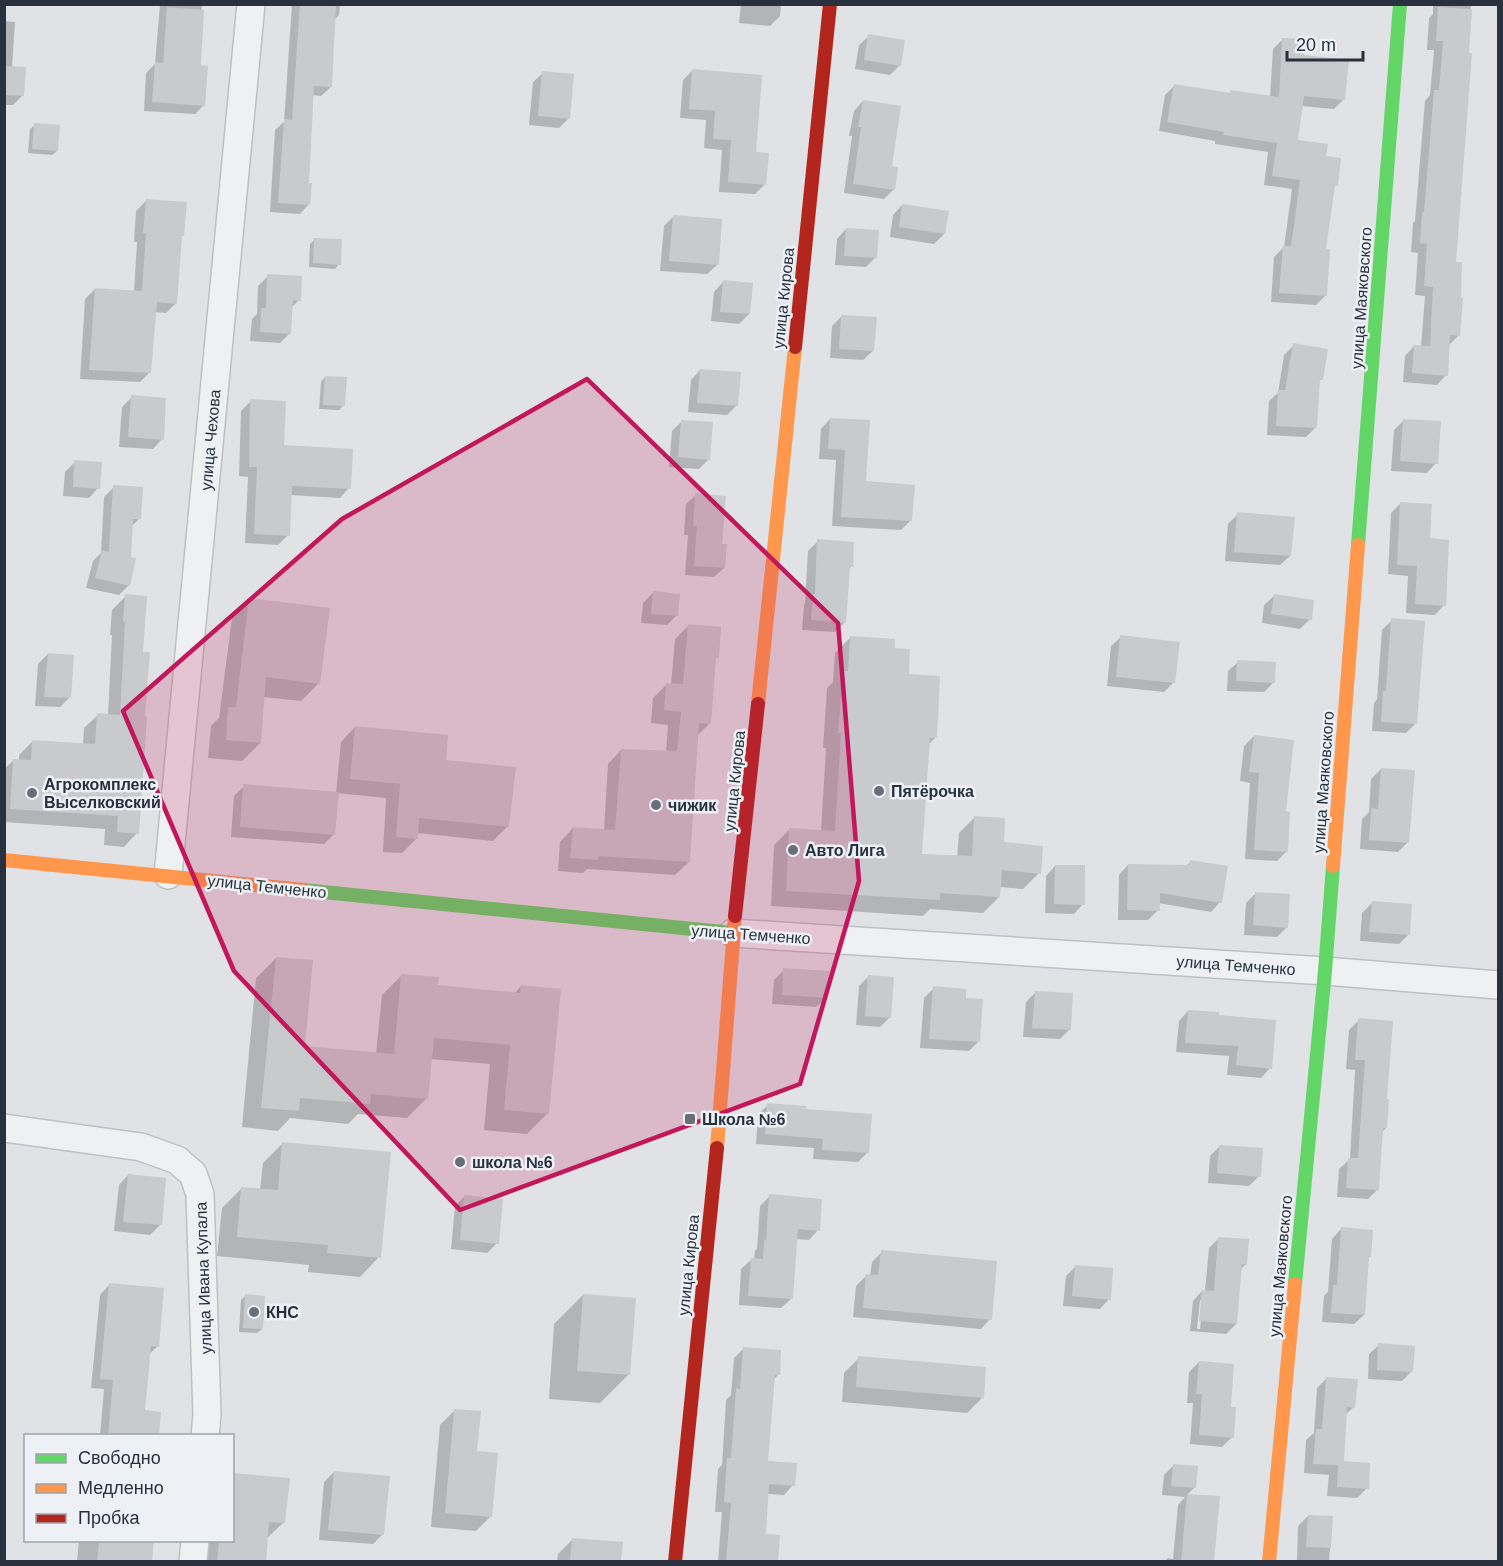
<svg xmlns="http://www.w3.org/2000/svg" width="1503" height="1566" viewBox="0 0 1503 1566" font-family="Arial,sans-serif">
	<rect width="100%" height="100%" fill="#e0e2e5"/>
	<g fill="#0003" fill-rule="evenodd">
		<polygon points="160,4 202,4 199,67 204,105 195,114 144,111 146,73 155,64"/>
		<polygon points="292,4 340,4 339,15 334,20 331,87 321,96 312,95 307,184 309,204 300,214 270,212 275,130 284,122"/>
		<polygon points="741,4 781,4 780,16 770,26 739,23"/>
		<polygon points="1433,4 1471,4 1454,263 1459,335 1449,345 1446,375 1437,385 1403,382 1405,356 1414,346 1421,347 1425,296 1415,295 1418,253 1411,252 1413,223 1415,221 1425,101 1430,95 1434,50 1427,50 1429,18 1433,14"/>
		<polygon points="4,21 15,22 12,68 22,96 13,105 4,105"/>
		<polygon points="869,36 900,65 890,75 855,69 859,45"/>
		<polygon points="1282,40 1302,57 1343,100 1334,109 1301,106 1296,141 1324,157 1336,185 1333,188 1324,250 1326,295 1316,305 1271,302 1274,257 1284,247 1292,189 1264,185 1268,152 1215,144 1215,141 1159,131 1165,95 1175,85 1228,94 1231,92 1270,98 1273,49"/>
		<polygon points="693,70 754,153 765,184 755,194 719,192 722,150 704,148 706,120 680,118 683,80"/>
		<polygon points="543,73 569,118 559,128 529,125 533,82"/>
		<polygon points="863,101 890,167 894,189 884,199 844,193 852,136 849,136 854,111"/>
		<polygon points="35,125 57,151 52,155 28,153 30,129"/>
		<polygon points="146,201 180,237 176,303 166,313 154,312 150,372 140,382 80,379 85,299 95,289 134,292 137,242 134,242 136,211"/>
		<polygon points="902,205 944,234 934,244 890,237 893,215"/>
		<polygon points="673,217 717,265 707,274 660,271 664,226"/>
		<polygon points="846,229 876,257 866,267 835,265 837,239"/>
		<polygon points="315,239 339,264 335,269 309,267 310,244"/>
		<polygon points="268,276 299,300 291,308 290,333 280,343 250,341 252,319 257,314 258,286"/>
		<polygon points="723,282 749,314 739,324 711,321 714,292"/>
		<polygon points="842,316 873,351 863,360 830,358 832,326"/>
		<polygon points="1294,345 1322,379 1318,382 1316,427 1306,437 1267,435 1269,401 1278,393 1284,355"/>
		<polygon points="700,370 737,405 727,415 688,412 691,380"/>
		<polygon points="325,377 344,405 339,410 319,409 321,382"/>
		<polygon points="132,397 162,439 153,449 119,447 122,407"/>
		<polygon points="251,401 282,447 349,488 340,498 290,495 288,535 278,545 245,543 248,477 239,476 241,411"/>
		<polygon points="830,419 864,483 911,520 901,530 832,526 836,460 819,459 821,429"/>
		<polygon points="1404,420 1436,463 1427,473 1391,471 1394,430"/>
		<polygon points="682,421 709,459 699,469 669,467 672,431"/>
		<polygon points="75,462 98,488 89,498 63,496 65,472"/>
		<polygon points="114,487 139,519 131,527 129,585 119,595 86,588 93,561 101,553 104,497"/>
		<polygon points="696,495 721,545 724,568 714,577 685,575 688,535 684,535 686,504"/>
		<polygon points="1400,504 1428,540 1444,605 1435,615 1406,613 1408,576 1388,574 1391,513"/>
		<polygon points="1238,514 1290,556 1280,565 1225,561 1228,524"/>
		<polygon points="818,541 851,567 848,570 845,622 835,632 802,630 804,605 805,603 808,551"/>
		<polygon points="653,593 677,615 667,625 641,623 643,603"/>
		<polygon points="126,596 142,653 137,833 124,847 104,845 105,829 4,822 4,769 14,760 19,760 19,755 33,741 83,745 84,728 98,715 108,715 112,635 110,635 112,610"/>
		<polygon points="1274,596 1310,619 1300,629 1262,623 1264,605"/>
		<polygon points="250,600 319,683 301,701 263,697 260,743 242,761 208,758 211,726 219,718 232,618"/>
		<polygon points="1392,620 1415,724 1406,733 1372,731 1374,703 1377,699 1382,630"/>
		<polygon points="688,626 717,657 715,660 710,723 697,736 689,862 675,875 587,869 583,873 558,871 560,842 573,828 604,831 608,764 621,750 666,752 668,725 651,723 653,698 667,684 671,685 675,639"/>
		<polygon points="851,637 893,649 907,676 935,738 927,746 920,855 957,857 959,833 975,817 1002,843 1039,873 1023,889 999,887 999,897 983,913 930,909 923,916 771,906 774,845 790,829 821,831 826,748 823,748 827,688 833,682 835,653"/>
		<polygon points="1121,637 1174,682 1164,692 1107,686 1111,646"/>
		<polygon points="48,654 69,698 60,707 35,706 38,664"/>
		<polygon points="1238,662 1273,683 1264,692 1227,691 1228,671"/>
		<polygon points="355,727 444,761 508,826 493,841 417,833 416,839 402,853 383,852 386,798 337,793 334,834 324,844 231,837 234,796 244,786 336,793 341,742"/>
		<polygon points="1254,736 1284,813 1286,852 1277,861 1245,859 1250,783 1240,781 1244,746"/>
		<polygon points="1381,769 1408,842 1398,852 1360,849 1362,819 1369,812 1371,779"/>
		<polygon points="1191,862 1220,902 1211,912 1158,903 1158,910 1148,920 1118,920 1119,875 1128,865 1186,866"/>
		<polygon points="1055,866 1083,904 1074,914 1045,913 1046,876"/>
		<polygon points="1256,893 1287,927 1277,937 1244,935 1246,903"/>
		<polygon points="1372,903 1409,934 1399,944 1360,941 1362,913"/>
		<polygon points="276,958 304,1047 376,1054 382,995 402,975 437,986 514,994 521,986 547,1114 527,1134 484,1130 490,1064 431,1059 427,1098 407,1118 358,1114 348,1124 290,1118 278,1131 242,1127 256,978"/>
		<polygon points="784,970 826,998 816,1007 772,1004 774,980"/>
		<polygon points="869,976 890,1017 880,1027 856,1025 859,986"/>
		<polygon points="934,988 964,999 978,1042 969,1051 920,1048 924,998"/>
		<polygon points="1036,992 1069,1030 1060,1039 1023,1037 1026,1002"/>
		<polygon points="1188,1011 1270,1068 1261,1078 1227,1075 1229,1056 1176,1052 1179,1021"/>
		<polygon points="1359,1020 1386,1100 1386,1128 1382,1132 1378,1189 1368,1199 1337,1197 1339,1169 1350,1159 1355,1070 1346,1069 1349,1030"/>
		<polygon points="768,1105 804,1111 868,1152 858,1162 813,1159 814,1148 756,1144 758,1114"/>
		<polygon points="283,1143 379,1257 360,1277 308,1272 309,1265 217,1256 222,1208 242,1188 260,1190 263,1163"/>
		<polygon points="1219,1147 1259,1176 1249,1186 1208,1183 1210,1156"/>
		<polygon points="128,1175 160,1225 150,1235 114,1231 119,1185"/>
		<polygon points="770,1196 818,1230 809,1240 796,1239 791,1299 781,1308 739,1305 741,1269 751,1260 754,1260 755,1251 757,1249 760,1206"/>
		<polygon points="464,1197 497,1243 487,1253 451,1249 455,1206"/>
		<polygon points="1341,1229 1370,1256 1368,1259 1364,1315 1354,1324 1322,1322 1324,1296 1328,1292 1332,1239"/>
		<path d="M1219,1238L1246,1264L1240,1270L1236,1324L1226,1334L1190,1331L1193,1301L1202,1291H1205L1209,1248ZM1200,1300H1203L1200,1329H1197Z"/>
		<polygon points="882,1252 990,1319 981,1329 853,1317 856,1286 866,1276 870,1276 872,1262"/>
		<polygon points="1076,1266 1109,1299 1100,1309 1063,1306 1066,1276"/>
		<polygon points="109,1285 158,1346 148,1355 143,1412 158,1436 100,1436 104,1389 91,1388 100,1295"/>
		<polygon points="583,1295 629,1374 600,1403 549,1399 554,1324"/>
		<polygon points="245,1296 262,1329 257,1333 239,1332 241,1300"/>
		<polygon points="1379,1345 1412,1371 1402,1381 1368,1379 1369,1354"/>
		<polygon points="744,1348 778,1375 773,1380 767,1462 793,1485 784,1495 767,1494 764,1535 776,1562 718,1562 722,1512 715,1512 718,1469 722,1465 726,1400 731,1395 734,1358"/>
		<polygon points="859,1358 982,1398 967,1413 842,1402 844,1373"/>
		<polygon points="1199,1362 1229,1408 1232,1437 1222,1447 1190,1444 1193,1403 1187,1403 1189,1372"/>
		<polygon points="1327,1378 1354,1407 1345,1415 1342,1462 1367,1488 1357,1498 1327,1496 1329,1475 1304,1473 1306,1440 1314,1433 1317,1388"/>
		<polygon points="455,1410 475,1453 491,1516 476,1531 431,1527 440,1425"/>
		<polygon points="1174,1465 1195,1487 1187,1495 1213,1562 1164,1562 1168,1558 1173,1559 1178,1505 1185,1497 1162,1495 1164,1475"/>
		<polygon points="334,1472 383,1534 373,1544 319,1540 324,1482"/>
		<polygon points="232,1475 284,1522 266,1539 264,1562 203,1562 205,1540 232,1540"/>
		<polygon points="1308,1516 1332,1518 1329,1562 1297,1562 1298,1526"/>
		<polygon points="573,1539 620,1562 557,1562 558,1554"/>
		<polygon points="79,1540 153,1540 151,1562 77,1562"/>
	</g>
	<g fill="#c8cacd">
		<polygon points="300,4 336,4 332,87 314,86 309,183 312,183 310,205 278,203 284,119 292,120"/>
		<polygon points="167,7 204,10 201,65 208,66 205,106 152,102 155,62 163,63"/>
		<polygon points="1438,7 1472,9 1469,53 1472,53 1456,262 1462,262 1461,298 1463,298 1460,336 1450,335 1448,376 1412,373 1414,345 1430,346 1433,287 1424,286 1427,244 1420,243 1422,212 1424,212 1434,90 1439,90 1443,41 1436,41"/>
		<polygon points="868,34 905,40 901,66 864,60"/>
		<polygon points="1282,38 1305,39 1304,55 1349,60 1345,100 1304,96 1298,140 1328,144 1326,156 1341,158 1338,186 1335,185 1326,249 1330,249 1327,296 1279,293 1283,246 1291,246 1300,180 1272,176 1277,143 1223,135 1224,132 1167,122 1174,84 1230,93 1230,90 1279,97"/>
		<polygon points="4,66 26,67 24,96 4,95"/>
		<polygon points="692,69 762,75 756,152 769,153 766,185 728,182 731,140 713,139 715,111 689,109"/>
		<polygon points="542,71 574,74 570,119 538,116"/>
		<polygon points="863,100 901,106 892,166 898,167 895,190 853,184 861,127 858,127"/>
		<polygon points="34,123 60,125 58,151 32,149"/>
		<polygon points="146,199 187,202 184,236 182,236 177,304 157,302 151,373 89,370 95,288 142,291 146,233 143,233"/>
		<polygon points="902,204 949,211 945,234 899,227"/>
		<polygon points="673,215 722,219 719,265 669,261"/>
		<polygon points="846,228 879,230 877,258 844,256"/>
		<polygon points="314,238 342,239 341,265 313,263"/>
		<polygon points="267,274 302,276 301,301 293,300 291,334 260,332 261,308 266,308"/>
		<polygon points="723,280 753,283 750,314 720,312"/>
		<polygon points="841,315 877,317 874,351 839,349"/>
		<polygon points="1293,343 1328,349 1323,380 1320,379 1317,428 1276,426 1278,390 1285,390"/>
		<polygon points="700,369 741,372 738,406 697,403"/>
		<polygon points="325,376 347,377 345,406 323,405"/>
		<polygon points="131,395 166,398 164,440 128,437"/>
		<polygon points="250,399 286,401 284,445 353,449 351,489 292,486 290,536 254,534 257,467 249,467"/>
		<polygon points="830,418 870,420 866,481 915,485 912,521 841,517 845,450 828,449"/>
		<polygon points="1403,419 1441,421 1438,464 1400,461"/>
		<polygon points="681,420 713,422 710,460 678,457"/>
		<polygon points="74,460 102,462 100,489 73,487"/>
		<polygon points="113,485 143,487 141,519 133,519 131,557 136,558 130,586 95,578 102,550 109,552"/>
		<polygon points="695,493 726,496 722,544 727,544 725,568 694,566 697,526 693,526"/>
		<polygon points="1400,502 1432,504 1430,538 1449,540 1446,606 1415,604 1417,566 1397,565"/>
		<polygon points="1237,512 1295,517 1291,556 1234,552"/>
		<polygon points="817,539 854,542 853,567 850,567 846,623 811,620 813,594 815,594"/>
		<polygon points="653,591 680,594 678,616 651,614"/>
		<polygon points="125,594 147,596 143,652 150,652 145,716 147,717 139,834 117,832 118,816 10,809 13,759 31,760 32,740 95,744 97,713 120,715 125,622 123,621"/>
		<polygon points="1274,594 1314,600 1312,620 1271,614"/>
		<polygon points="249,598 330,608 320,684 266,677 261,743 226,740 228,707 236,707"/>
		<polygon points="1391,618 1425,621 1417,724 1381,722 1383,691 1386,691"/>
		<polygon points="688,624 721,627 719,658 716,658 711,724 699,723 690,862 598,856 598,860 570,858 573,827 615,830 621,749 677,751 681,712 664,710 666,683 683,684"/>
		<polygon points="1120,635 1180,642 1175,683 1116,677"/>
		<polygon points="850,636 895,639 895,648 910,649 909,674 940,676 937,738 930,738 922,854 972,856 974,816 1005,818 1004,842 1043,846 1041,874 1002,870 1000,897 940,893 940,900 786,891 789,828 835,831 841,733 838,733 843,671 848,671"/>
		<polygon points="48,653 74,655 71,698 44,697"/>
		<polygon points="1237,660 1276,662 1275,683 1236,681"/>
		<polygon points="355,726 448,735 446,760 516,767 509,827 419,818 418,839 396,837 400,784 350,779"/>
		<polygon points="1254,735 1294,740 1286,811 1290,812 1288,852 1254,850 1259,773 1249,772"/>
		<polygon points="1381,768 1415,770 1409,843 1369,840 1371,808 1378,809"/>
		<polygon points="243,784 339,792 335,835 240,827"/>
		<polygon points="1190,860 1228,866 1222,903 1160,893 1160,911 1127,910 1128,864 1189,865"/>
		<polygon points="1055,865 1085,865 1085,905 1054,904"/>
		<polygon points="1255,892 1290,894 1288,928 1253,925"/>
		<polygon points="1372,901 1412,904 1410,935 1369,932"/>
		<polygon points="276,957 313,960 305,1046 394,1054 401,974 439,977 438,985 520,993 521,985 561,989 549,1114 504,1110 510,1045 434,1038 428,1099 371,1094 370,1104 300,1098 299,1111 261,1108"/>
		<polygon points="783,968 830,971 828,998 782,995"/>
		<polygon points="868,975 894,977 891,1018 865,1016"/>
		<polygon points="933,986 966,989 966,998 983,999 980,1042 929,1039"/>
		<polygon points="1035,991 1073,993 1071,1030 1032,1028"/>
		<polygon points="1188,1010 1219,1012 1219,1015 1276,1020 1272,1069 1236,1065 1238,1046 1185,1043"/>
		<polygon points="1358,1018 1393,1021 1387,1099 1389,1099 1387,1128 1383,1128 1379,1190 1346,1188 1348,1158 1358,1158 1365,1060 1355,1060"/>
		<polygon points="767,1103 806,1106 806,1109 872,1114 869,1153 822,1150 823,1139 765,1134"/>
		<polygon points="282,1142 391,1152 381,1258 327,1253 328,1245 237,1237 241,1187 278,1190"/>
		<polygon points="1219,1145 1263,1148 1261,1177 1217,1173"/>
		<polygon points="128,1174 166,1178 162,1225 123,1222"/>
		<polygon points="769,1194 822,1199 820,1231 798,1229 793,1299 748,1296 751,1258 763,1259 764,1240 766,1240"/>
		<polygon points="464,1195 503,1199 499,1244 460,1240"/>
		<polygon points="1341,1227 1373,1230 1371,1257 1369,1257 1365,1315 1331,1313 1333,1285 1337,1285"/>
		<polygon points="1218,1237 1249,1239 1247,1265 1242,1264 1237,1324 1199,1321 1202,1290 1214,1291"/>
		<polygon points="881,1250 997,1261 992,1320 863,1308 866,1274 878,1275"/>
		<polygon points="1075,1265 1113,1268 1111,1300 1072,1296"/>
		<polygon points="109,1283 164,1288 159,1347 151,1346 145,1410 161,1412 159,1436 108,1436 113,1380 100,1379"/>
		<polygon points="245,1294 265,1296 263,1329 243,1328"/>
		<polygon points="583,1294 636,1298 630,1375 577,1371"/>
		<polygon points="1378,1343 1415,1346 1413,1372 1377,1370"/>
		<polygon points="743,1347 781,1350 780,1375 775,1375 768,1461 797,1463 795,1486 769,1484 766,1534 780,1535 778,1562 726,1562 731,1503 724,1502 727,1458 731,1458 736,1388 740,1389"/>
		<polygon points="858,1356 986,1367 984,1398 856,1387"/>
		<polygon points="1199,1361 1234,1364 1231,1407 1236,1407 1234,1438 1199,1435 1202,1394 1196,1394"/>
		<polygon points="1326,1377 1358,1379 1355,1408 1347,1407 1344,1461 1370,1463 1369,1489 1337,1487 1338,1465 1313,1464 1316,1429 1322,1429"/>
		<polygon points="454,1409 481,1411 477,1451 498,1453 492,1517 445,1513"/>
		<polygon points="1173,1464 1198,1466 1196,1488 1171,1486"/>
		<polygon points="334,1471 390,1476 384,1535 328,1530"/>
		<polygon points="232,1473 290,1478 285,1523 269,1522 266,1562 217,1562 219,1540 232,1540"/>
		<polygon points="1187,1494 1220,1496 1214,1562 1181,1562"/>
		<polygon points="1308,1515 1333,1516 1331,1548 1306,1547"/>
		<polygon points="572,1538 623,1542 621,1562 570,1562"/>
		<polygon points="99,1540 154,1540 152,1562 97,1562"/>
	</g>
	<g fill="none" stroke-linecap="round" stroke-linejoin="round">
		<g stroke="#bec0c3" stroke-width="30">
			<g id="street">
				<polyline points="168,875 251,4"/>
				<polyline points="733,933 1325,971 1498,985"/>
				<polyline points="4,1128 141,1147 177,1160 193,1174 200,1194 207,1415 205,1436"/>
				<polyline points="193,1562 195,1540"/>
			</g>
		</g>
		<use href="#street" stroke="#eff0f2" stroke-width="27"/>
		<g stroke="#63d668" stroke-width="14">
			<polyline points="1358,545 1400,4"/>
			<polyline points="303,890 733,933"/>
			<polyline points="1295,1284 1325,971 1333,866"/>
		</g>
		<g stroke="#ff974d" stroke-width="14">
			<polyline points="758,704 795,347"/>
			<polyline points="4,860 303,890"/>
			<polyline points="1333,866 1358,545"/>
			<polyline points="717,1148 735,916"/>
			<polyline points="1269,1562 1295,1284"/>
		</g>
		<g stroke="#b3261e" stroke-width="14">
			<polyline points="795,347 830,4"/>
			<polyline points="735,916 758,704"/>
			<polyline points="675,1562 717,1148"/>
		</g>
	</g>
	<path fill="#c2185b" fill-opacity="0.2" stroke="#c2185b" stroke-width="4.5" stroke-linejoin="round" d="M587,379L838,623L859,881L800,1084L460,1210L234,971L123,711L342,519Z"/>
	<g fill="#686f78" stroke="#edf1f5" stroke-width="2">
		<circle cx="879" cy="791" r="6"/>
		<circle cx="32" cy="793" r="6"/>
		<circle cx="656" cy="805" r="6"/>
		<circle cx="793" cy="850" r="6"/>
		<rect x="684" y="1113" width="12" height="12" rx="3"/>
		<circle cx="460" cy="1162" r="6"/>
		<circle cx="254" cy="1312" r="6"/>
	</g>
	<g text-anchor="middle" stroke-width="5" stroke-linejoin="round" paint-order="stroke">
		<g font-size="16" fill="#28313d" stroke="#edf1f5">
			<text transform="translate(783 298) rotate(-84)" y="6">улица Кирова</text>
			<text transform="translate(1361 298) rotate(-86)" y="6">улица Маяковского</text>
			<text transform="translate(210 440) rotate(-85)" y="6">улица Чехова</text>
			<text transform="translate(734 781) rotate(-84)" y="6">улица Кирова</text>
			<text transform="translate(1323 782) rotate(-86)" y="6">улица Маяковского</text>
			<text transform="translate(267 886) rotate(6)" y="6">улица Темченко</text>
			<text transform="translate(751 934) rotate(4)" y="6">улица Темченко</text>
			<text transform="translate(1236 965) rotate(4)" y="6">улица Темченко</text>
			<text transform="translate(688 1265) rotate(-84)" y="6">улица Кирова</text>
			<text transform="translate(1280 1266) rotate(-85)" y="6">улица Маяковского</text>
			<text transform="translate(203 1278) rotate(-92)" y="6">улица Ивана Купала</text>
		</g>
		<g font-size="16" font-weight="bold" fill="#28313d" stroke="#edf1f5" text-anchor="start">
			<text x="44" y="790">Агрокомплекс<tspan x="44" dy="18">Выселковский</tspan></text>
			<text x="891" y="797">Пятёрочка</text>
			<text x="668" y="811">чижик</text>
			<text x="805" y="856">Авто Лига</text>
			<text x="702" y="1125">Школа №6</text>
			<text x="472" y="1168">школа №6</text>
			<text x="266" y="1318">КНС</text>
		</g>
	</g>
	<rect width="1503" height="1566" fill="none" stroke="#28313d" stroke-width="12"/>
	<rect x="24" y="1434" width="210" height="108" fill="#edf1f5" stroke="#9ea4ab" stroke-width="1.5"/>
	<rect x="36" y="1454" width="30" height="9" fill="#63d668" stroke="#9ea4ab" stroke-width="1.5"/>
	<text x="78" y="1464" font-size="18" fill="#28313d">Свободно</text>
	<rect x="36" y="1484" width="30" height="9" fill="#ff974d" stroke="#9ea4ab" stroke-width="1.5"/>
	<text x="78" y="1494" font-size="18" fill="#28313d">Медленно</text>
	<rect x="36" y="1514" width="30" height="9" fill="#b3261e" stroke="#9ea4ab" stroke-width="1.5"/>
	<text x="78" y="1524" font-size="18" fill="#28313d">Пробка</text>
	<path d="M1287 51v9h76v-9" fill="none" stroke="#28313d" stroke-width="3"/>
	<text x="1296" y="51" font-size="18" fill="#28313d" stroke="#edf1f5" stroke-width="4.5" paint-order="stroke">20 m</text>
</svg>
